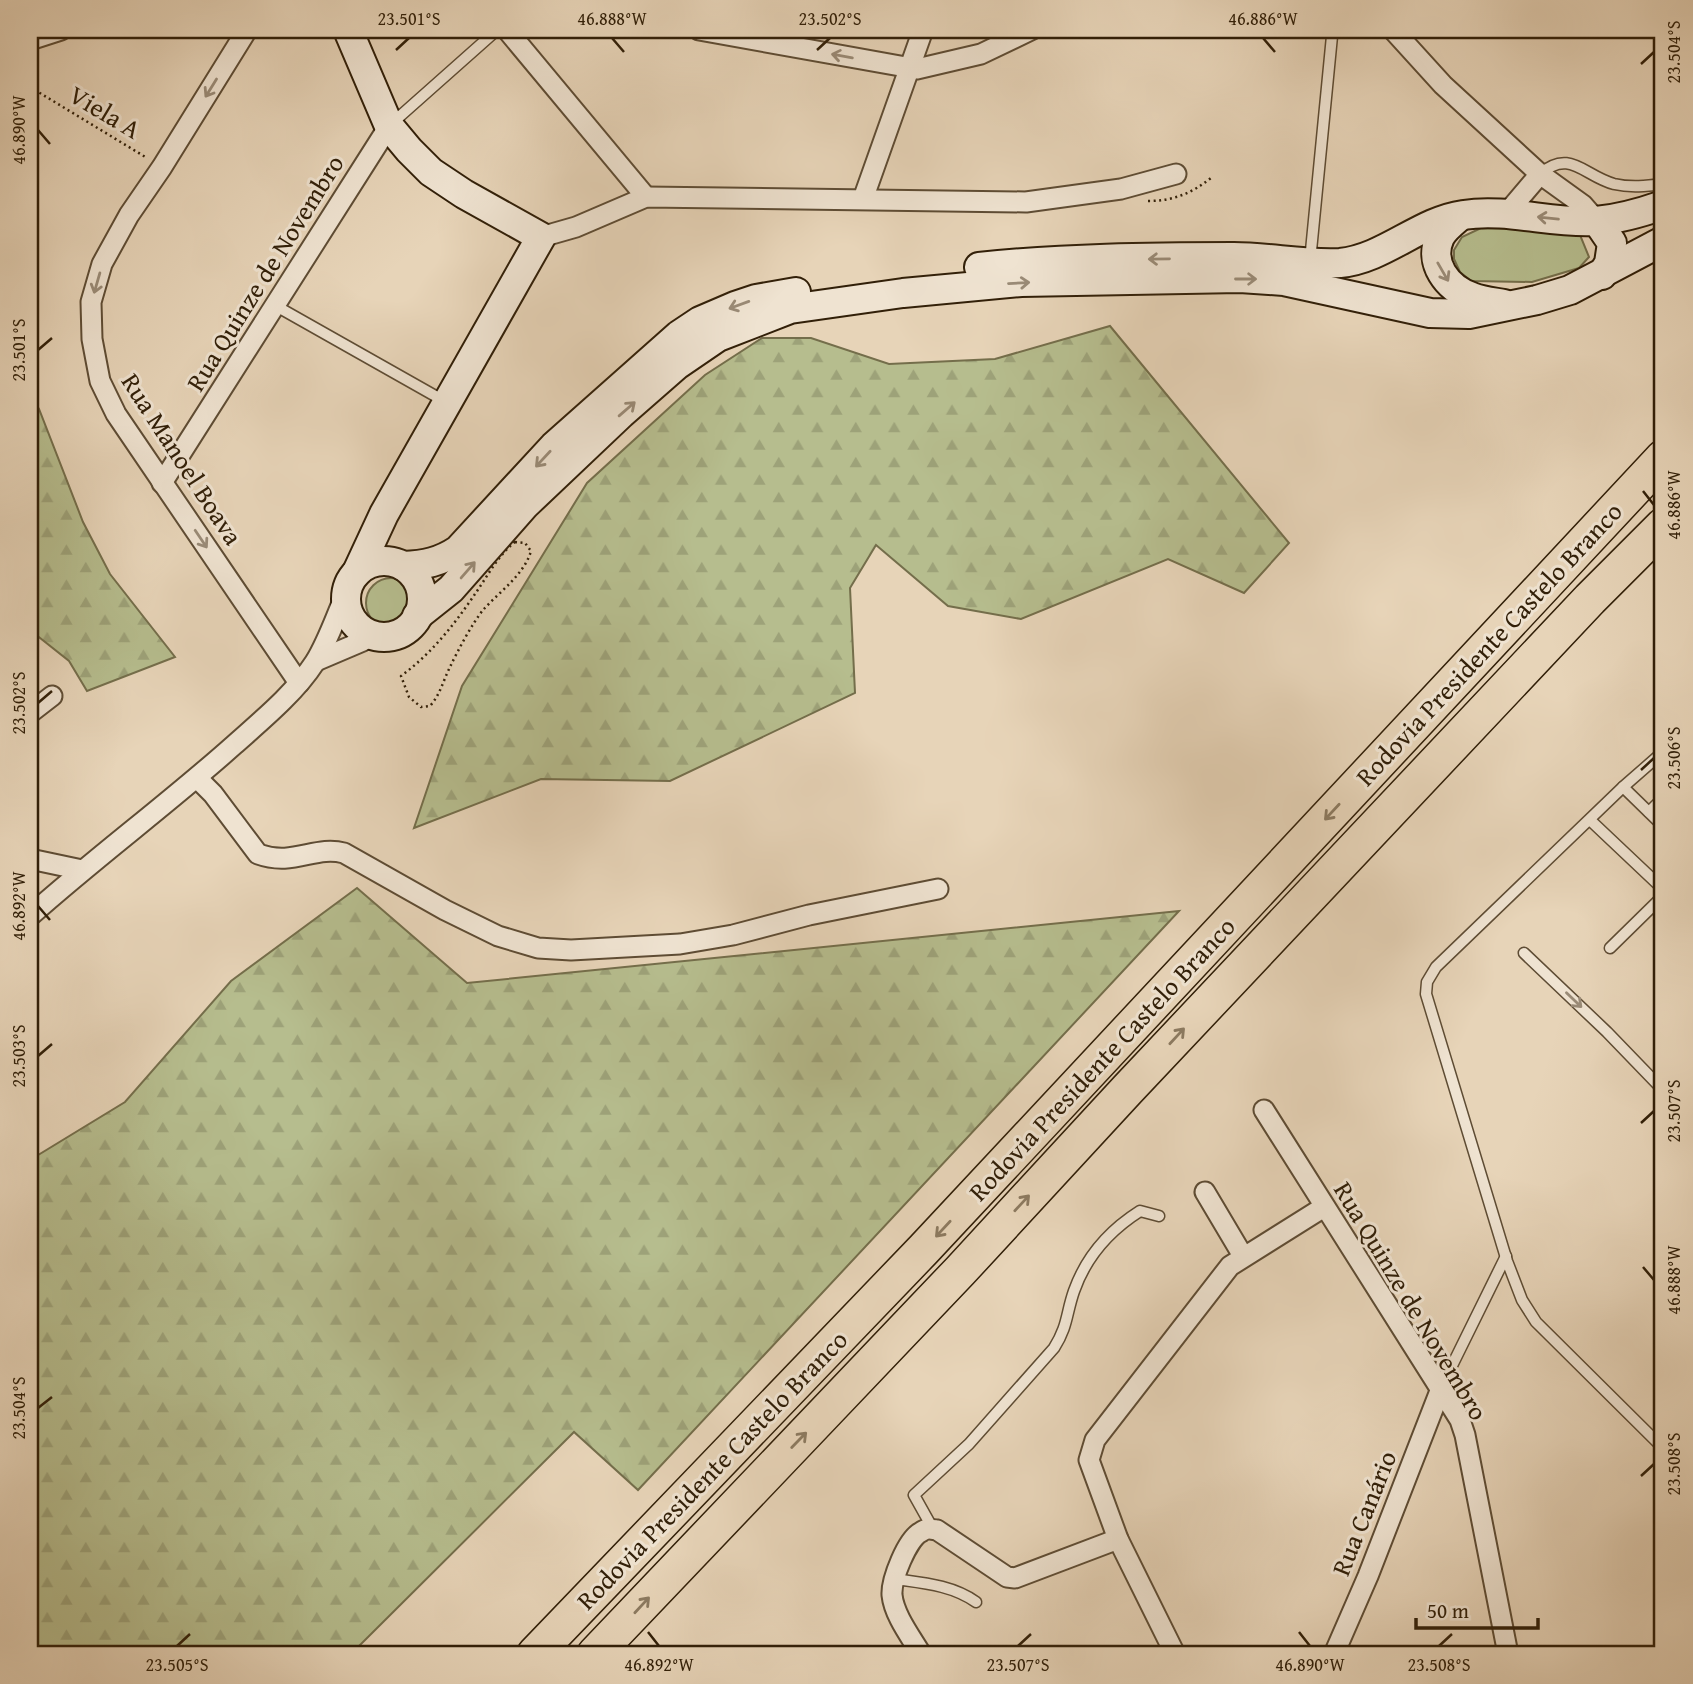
<svg xmlns="http://www.w3.org/2000/svg" width="1693" height="1684" viewBox="0 0 1693 1684" font-family="'Gentium Book Plus',serif">
	<defs>
		<pattern id="forest-firs" width="22" height="20" patternUnits="userSpaceOnUse" patternTransform="scale(1.75)"><rect width="22" height="20" fill="#b6bd8e"/><path d="M5 1l3.5 6h-7zM16 11l3.5 6h-7z" fill="#9da279"/></pattern>
	</defs>
	<rect width="100%" height="100%" fill="#e7d4b8"/>
	<filter id="stains"><feTurbulence type="fractalNoise" baseFrequency=".00286" numOctaves="4"/><feColorMatrix values="0 0 0 0 .2 0 0 0 0 .09 0 0 0 0 .02 0 0 0 .5 -.17"/></filter>
	<radialGradient id="worn" r=".72"><stop offset=".6" stop-color="#630" stop-opacity="0"/><stop offset="1" stop-color="#630" stop-opacity=".3"/></radialGradient>
	<g fill="#b6bd8e" stroke="#746e4b" stroke-width="2">
		<polygon points="1481,228 1578,230 1589,257 1579,268 1532,282 1471,281 1460,272 1454,259 1454,250 1462,237"/>
		<circle cx="391" cy="603" r="25"/>
	</g>
	<g fill="url(#forest-firs)" stroke="#746e4b" stroke-width="2">
		<polygon points="1110,326 1289,543 1244,593 1168,559 1021,619 948,606 876,545 850,588 855,693 670,781 541,779 414,828 462,686 587,483 705,375 762,338 811,338 889,364 995,359"/>
		<polygon points="30,395 39,409 83,522 110,574 175,657 87,691 69,661 30,630"/>
		<polygon points="357,888 467,983 1179,911 638,1490 574,1432 351,1654 30,1654 30,1160 125,1102 231,981"/>
	</g>
	<g fill="none" stroke-linecap="round" stroke-linejoin="round">
		<g stroke="#5e4c34" stroke-width="13">
			<g id="lane">
				<polyline points="390,125 497,30"/>
				<path d="M1540,174C1570,148 1584,176 1614,184C1631,188 1647,186 1663,184"/>
				<polyline points="1310,261 1332,36"/>
				<polyline points="276,306 446,402"/>
				<polyline points="1663,752 1623,787 1436,967 1427,982 1426,994 1507,1261 1522,1300 1536,1322 1663,1448"/>
				<polyline points="1623,787 1663,826"/>
				<polyline points="1649,812 1663,798"/>
				<polyline points="1590,820 1663,889"/>
				<polyline points="1610,948 1663,896"/>
				<polyline points="1524,953 1607,1032 1663,1090"/>
				<polyline points="1440,1390 1506,1256"/>
				<path d="M933,1529L914,1495L969,1444L1054,1348C1068,1326 1066,1314 1074,1291C1086,1257 1110,1230 1140,1211L1159,1216"/>
				<path d="M895,1579C923,1583 952,1585 976,1602"/>
			</g>
		</g>
		<g stroke="#5e4c34" stroke-width="23">
			<g id="street">
				<polyline points="247,30 162,167 129,215 102,264 91,302 92,339 100,381 116,414 299,683"/>
				<polyline points="507,30 646,197"/>
				<polyline points="699,30 917,69 981,54 1031,30"/>
				<polyline points="1393,30 1443,85 1540,174 1583,205 1597,221"/>
				<polyline points="30,40 61,30"/>
				<polyline points="863,199 923,30"/>
				<polyline points="1507,213 1540,174"/>
				<polyline points="541,237 576,227 646,197 1026,202 1121,189 1176,174"/>
				<polyline points="162,483 389,126"/>
				<polyline points="316,661 363,641 368,632"/>
				<polyline points="30,713 52,696"/>
				<path d="M197,778L213,794L258,854C294,867 315,845 344,853L445,910L498,936L538,948L571,950L680,944L733,935L809,915L938,889"/>
				<polyline points="30,859 82,870"/>
				<path d="M30,916C96,857 168,804 234,745C262,720 295,693 315,662C328,641 336,616 346,594"/>
				<polyline points="1264,1110 1460,1420 1465,1435 1508,1654"/>
				<polyline points="1205,1192 1243,1256"/>
				<path d="M921,1654C911,1637 894,1615 892,1595C891,1580 907,1539 921,1532C926,1528 930,1529 937,1530L1007,1577L1015,1578L1118,1539"/>
				<polyline points="1175,1654 1118,1539 1089,1460 1095,1440 1230,1266 1324,1207"/>
				<polyline points="1334,1654 1368,1576 1440,1391"/>
			</g>
		</g>
		<g stroke="#311f08" stroke-width="32">
			<g id="secondary">
				<polyline points="348,30 389,126 409,150 431,172 464,194 541,237 384,514 357,572"/>
				<path d="M1459,217C1452,223 1444,229 1440,237C1428,263 1447,288 1472,297C1482,301 1493,302 1504,304"/>
				<polyline points="1597,221 1612,243 1609,263 1602,275"/>
				<path d="M979,267C1063,258 1149,257 1234,257C1269,257 1305,265 1340,263C1384,259 1420,221 1463,215C1508,208 1552,224 1596,221C1618,219 1643,212 1663,205"/>
				<circle cx="384" cy="599" r="38"/>
				<path d="M403,566C425,565 440,562 458,550L554,446L679,335L700,321L735,306L756,299L796,292"/>
				<polyline points="417,616 451,589 525,505 621,414 677,365 718,337 790,309 903,293 1021,282 1240,278 1284,281 1430,313 1469,314 1537,300 1570,290 1663,241"/>
			</g>
		</g>
		<g stroke="#311f08" stroke-width="38">
			<g id="highway">
				<polyline points="535,1654 924,1249 1663,458"/>
				<polyline points="595,1654 960,1271 1127,1090 1590,599 1663,526"/>
			</g>
		</g>
		<g stroke="#311f08" stroke-width="2.5" stroke-dasharray="2 3.5" stroke-linecap="butt">
			<polyline points="30,87 147,158"/>
			<path d="M1148,201C1173,201 1193,193 1212,177"/>
			<path d="M515,542L525,543L531,551C524,575 500,591 483,610C472,624 458,650 450,667C443,681 440,695 430,706L421,707L409,697L401,676C431,654 454,625 475,594C487,577 498,555 515,542Z"/>
		</g>
		<use href="#lane" stroke="#efe3d1" stroke-width="10"/>
		<use href="#street" stroke="#efe3d1" stroke-width="19"/>
		<use href="#secondary" stroke="#efe3d1" stroke-width="28"/>
		<use href="#highway" stroke="#e7d4b8" stroke-width="35"/>
	</g>
	<defs><path id="oneway-shaft" d="M-6 0H5M1.5-3L5.5 0L1.5 3" fill="none" stroke-width="1.6" stroke-linecap="round" stroke-linejoin="round" transform="scale(1.75)"/></defs>
	<g stroke="#9a8b77">
		<use href="#oneway-shaft" transform="translate(842 56) rotate(-170)"/>
		<use href="#oneway-shaft" transform="translate(211 88) rotate(122)"/>
		<use href="#oneway-shaft" transform="translate(1548 218) rotate(-174)"/>
		<use href="#oneway-shaft" transform="translate(1159 259) rotate(179)"/>
		<use href="#oneway-shaft" transform="translate(1443 272) rotate(60)"/>
		<use href="#oneway-shaft" transform="translate(1246 279)"/>
		<use href="#oneway-shaft" transform="translate(97 283) rotate(106)"/>
		<use href="#oneway-shaft" transform="translate(1019 283) rotate(-3)"/>
		<use href="#oneway-shaft" transform="translate(739 305) rotate(160)"/>
		<use href="#oneway-shaft" transform="translate(627 409) rotate(-41)"/>
		<use href="#oneway-shaft" transform="translate(543 459) rotate(133)"/>
		<use href="#oneway-shaft" transform="translate(201 539) rotate(56)"/>
		<use href="#oneway-shaft" transform="translate(468 570) rotate(-49)"/>
		<use href="#oneway-shaft" transform="translate(1574 1000) rotate(44)"/>
	</g>
	<g stroke="#8c7a60">
		<use href="#oneway-shaft" transform="translate(1332 812) rotate(133)"/>
		<use href="#oneway-shaft" transform="translate(1177 1036) rotate(-47)"/>
		<use href="#oneway-shaft" transform="translate(1022 1203) rotate(-47)"/>
		<use href="#oneway-shaft" transform="translate(943 1229) rotate(133)"/>
		<use href="#oneway-shaft" transform="translate(799 1440) rotate(-46)"/>
		<use href="#oneway-shaft" transform="translate(642 1605) rotate(-47)"/>
	</g>
	<path fill="none" stroke="#311f08" stroke-width="2.5" d="M612,38L624,52M1263,38L1275,52M396,50L409,38M817,50L830,38M1641,64L1654,52M38,130L50,144M38,350L52,338M1643,491L1654,505M38,703L52,691M1641,770L1654,758M38,906L50,920M38,1056L52,1044M1641,1123L1654,1111M1643,1267L1654,1280M38,1408L52,1397M1641,1476L1654,1464M648,1632L659,1646M1299,1632L1310,1646M177,1646L190,1634M1018,1646L1031,1634M1439,1646L1452,1634"/>
	<g text-anchor="middle" stroke-width="6" stroke-linejoin="round" paint-order="stroke">
		<g font-size="26" fill="#311f08" stroke="#efe3d1">
			<text transform="translate(105 112) rotate(31)" y="9">Viela A</text>
			<text transform="translate(265 273) rotate(-58)" y="9">Rua Quinze de Novembro</text>
			<text transform="translate(182 459) rotate(57)" y="9">Rua Manoel Boava</text>
			<text transform="translate(1489 644) rotate(-47)" y="9">Rodovia Presidente Castelo Branco</text>
			<text transform="translate(1102 1059) rotate(-47)" y="9">Rodovia Presidente Castelo Branco</text>
			<text transform="translate(1411 1301) rotate(59)" y="9">Rua Quinze de Novembro</text>
			<text transform="translate(712 1470) rotate(-46)" y="9">Rodovia Presidente Castelo Branco</text>
			<text transform="translate(1364 1513) rotate(-68)" y="9">Rua Canário</text>
		</g>
	</g>
	<rect width="1693" height="1684" fill="none" stroke="#e7d4b8" stroke-width="77"/>
	<path d="M1416 1618v10h122v-10" fill="none" stroke="#311f08" stroke-width="3.5"/>
	<text x="1427" y="1618" font-size="21" fill="#311f08" stroke="#efe3d1" stroke-width="5" paint-order="stroke">50 m</text>
	<rect x="38" y="38" width="1616" height="1608" fill="none" stroke="#311f08" stroke-width="2.5"/>
	<g font-size="18" text-anchor="middle" fill="#311f08">
		<text x="409" y="25">23.501°S</text>
		<text x="612" y="25">46.888°W</text>
		<text x="830" y="25">23.502°S</text>
		<text x="1263" y="25">46.886°W</text>
		<text transform="translate(1674 52) rotate(-90)" y="6">23.504°S</text>
		<text transform="translate(19 130) rotate(-90)" y="6">46.890°W</text>
		<text transform="translate(19 350) rotate(-90)" y="6">23.501°S</text>
		<text transform="translate(1674 505) rotate(-90)" y="6">46.886°W</text>
		<text transform="translate(19 703) rotate(-90)" y="6">23.502°S</text>
		<text transform="translate(1674 758) rotate(-90)" y="6">23.506°S</text>
		<text transform="translate(19 906) rotate(-90)" y="6">46.892°W</text>
		<text transform="translate(19 1056) rotate(-90)" y="6">23.503°S</text>
		<text transform="translate(1674 1111) rotate(-90)" y="6">23.507°S</text>
		<text transform="translate(1674 1280) rotate(-90)" y="6">46.888°W</text>
		<text transform="translate(19 1408) rotate(-90)" y="6">23.504°S</text>
		<text transform="translate(1674 1464) rotate(-90)" y="6">23.508°S</text>
		<text x="177" y="1671">23.505°S</text>
		<text x="659" y="1671">46.892°W</text>
		<text x="1018" y="1671">23.507°S</text>
		<text x="1310" y="1671">46.890°W</text>
		<text x="1439" y="1671">23.508°S</text>
	</g>
	<rect width="100%" height="100%" filter="url(#stains)"/>
	<rect width="100%" height="100%" fill="url(#worn)"/>
</svg>
